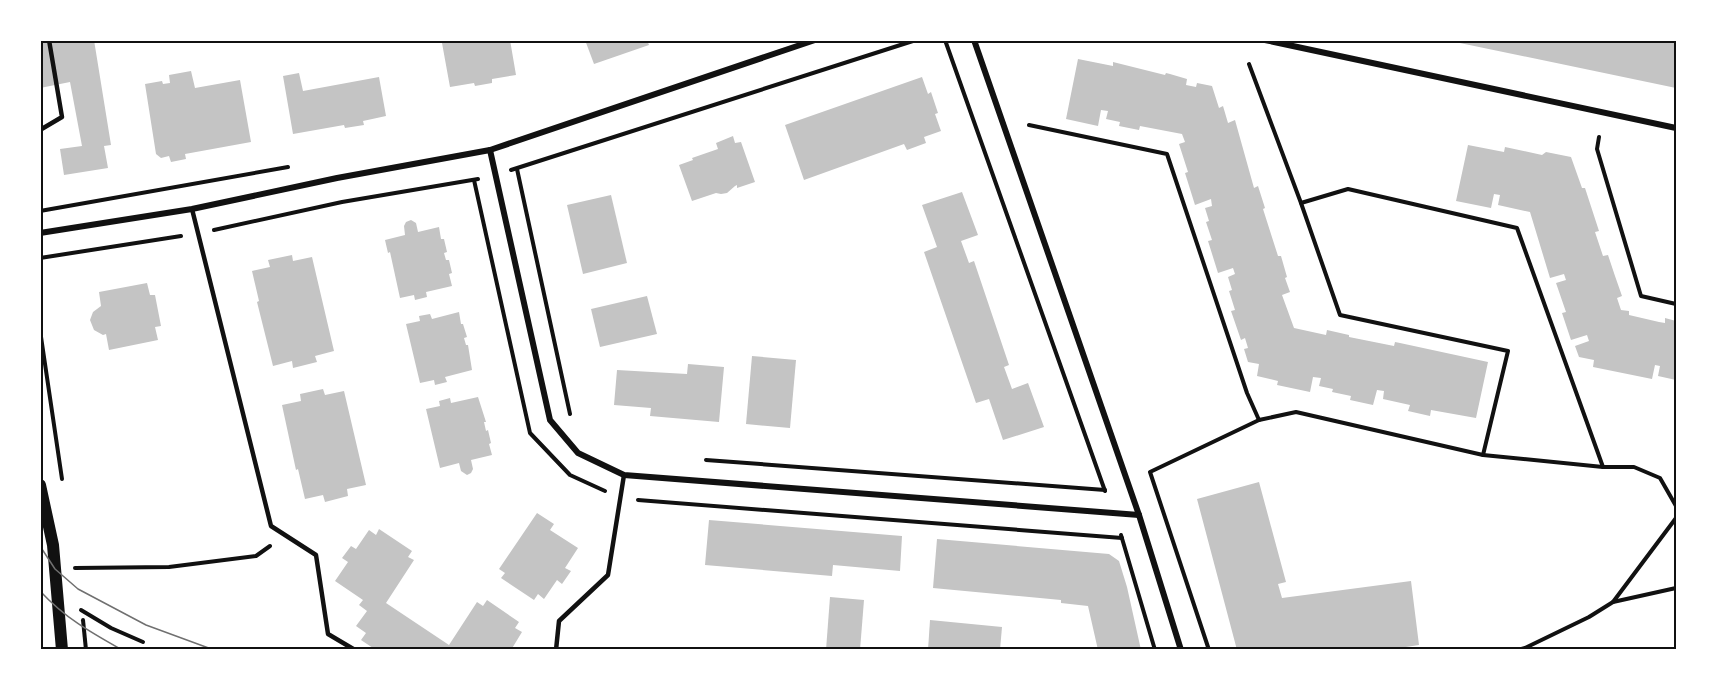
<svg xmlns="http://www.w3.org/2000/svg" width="1717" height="690" viewBox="0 0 1717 690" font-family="'Archivo Narrow',sans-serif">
	<rect width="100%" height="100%" fill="#fff"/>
	<g fill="#c4c4c4">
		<polygon points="40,40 94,40 111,145 104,146 108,168 64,175 60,149 82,146 70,82 40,88"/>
		<polygon points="455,40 510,40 516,75 492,79 492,83 475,86 474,83 450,87 442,43"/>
		<polygon points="585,40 647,40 649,45 594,64"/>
		<polygon points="1455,40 1676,40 1676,88 1455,42"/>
		<polygon points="1078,59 1113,66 1113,62 1165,75 1166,73 1170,74 1187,79 1186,85 1196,87 1197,83 1212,86 1219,108 1223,106 1228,123 1235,120 1254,188 1258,186 1265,208 1263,209 1278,256 1281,256 1287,277 1285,278 1290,292 1282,295 1294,328 1326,335 1327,330 1349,335 1349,337 1394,346 1395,342 1400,343 1488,362 1476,418 1431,410 1430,416 1408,411 1410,405 1383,399 1384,391 1377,390 1373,405 1350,400 1351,396 1332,392 1333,389 1319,386 1321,378 1313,377 1310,392 1277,385 1278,381 1257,376 1259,364 1248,362 1244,349 1248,348 1245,338 1241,340 1231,311 1235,310 1229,291 1232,290 1228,277 1235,274 1233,268 1218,273 1208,241 1212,240 1206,222 1209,221 1205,208 1212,206 1211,199 1195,205 1185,173 1188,172 1179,144 1185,142 1182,134 1140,126 1139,130 1119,126 1120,122 1106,119 1108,111 1101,110 1098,126 1066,119"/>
		<polygon points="191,71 195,88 240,80 251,142 185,154 186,159 171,162 169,156 161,158 156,154 145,84 162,81 163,84 170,83 169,75"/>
		<polygon points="299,73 303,91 379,77 386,116 363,121 364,125 345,128 344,125 293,134 283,76"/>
		<polygon points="922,77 928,94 931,92 938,113 935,114 941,131 924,137 926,143 907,150 904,144 804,180 785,125"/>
		<polygon points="733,136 735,143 741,142 755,182 737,188 737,185 735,186 727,193 721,194 716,193 692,201 679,165 693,160 692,158 718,149 716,143"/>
		<polygon points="1468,145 1504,152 1505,147 1542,155 1546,152 1571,157 1582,188 1585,188 1599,231 1595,232 1603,256 1608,255 1615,276 1622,296 1617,298 1621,310 1629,311 1629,315 1659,322 1665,323 1665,318 1676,321 1676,380 1658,376 1660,366 1655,365 1652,379 1593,367 1594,360 1579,357 1575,346 1589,341 1587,335 1571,340 1562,313 1566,312 1556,283 1566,280 1564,274 1550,278 1530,212 1498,205 1500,195 1494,194 1491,208 1456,201"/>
		<polygon points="962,192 978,235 961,241 969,263 974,261 1009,365 1004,367 1012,389 1028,383 1044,427 1003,440 989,399 976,403 924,252 937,247 922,205"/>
		<polygon points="611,195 627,263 583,274 567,205"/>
		<polygon points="411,220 416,223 418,232 439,227 441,239 444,239 447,252 444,253 446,260 449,260 452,273 449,274 452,286 426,292 427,297 415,300 414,295 400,298 390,252 388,253 385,240 405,235 404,226 406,222"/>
		<polygon points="292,255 293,261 312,257 334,351 315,356 317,362 293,368 292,361 273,366 257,302 259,301 252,271 270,267 268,260"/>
		<polygon points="147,283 150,295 155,295 161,326 155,327 158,340 109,350 106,334 103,335 94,330 90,320 93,312 101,306 99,292"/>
		<polygon points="647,296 657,334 600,347 591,309"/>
		<polygon points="459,312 461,324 463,324 467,337 464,338 466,345 468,345 472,370 445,377 447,382 435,385 434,380 420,383 406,324 420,321 419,316 430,314 432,319"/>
		<polygon points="752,356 796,360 790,428 746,424"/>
		<polygon points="688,364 724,367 719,422 650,416 651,408 614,405 617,370 687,374"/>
		<polygon points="323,389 325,395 344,391 366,485 347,489 348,496 325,502 323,495 305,499 298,469 296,470 282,405 301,401 300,394"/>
		<polygon points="478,397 486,422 484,422 486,431 488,430 491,443 489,444 492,455 471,460 473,469 471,473 467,475 461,471 459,463 440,468 426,409 440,406 439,401 450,398 451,403"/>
		<polygon points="1259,482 1286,582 1278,584 1282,598 1411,581 1419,645 1386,650 1237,650 1197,499"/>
		<polygon points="537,513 554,524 550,530 578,548 565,568 571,571 562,584 557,580 544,599 538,594 534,600 501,578 505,573 499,569"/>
		<polygon points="709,520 902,536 900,571 833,565 832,576 705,565"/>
		<polygon points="379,529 412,551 408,557 414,560 386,603 449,645 477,602 483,606 487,600 519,622 515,628 522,632 511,650 376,650 361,640 366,633 356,626 367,611 359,605 363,600 335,581 348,562 342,558 351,546 356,549 369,530 376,535"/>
		<polygon points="937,539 1109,554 1119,561 1127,587 1141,650 1098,650 1088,606 1061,603 1061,600 933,588"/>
		<polygon points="830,597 864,600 860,650 826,650"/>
		<polygon points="930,620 1002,627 1000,650 928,650"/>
	</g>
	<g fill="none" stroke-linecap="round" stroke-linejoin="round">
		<g stroke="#111" stroke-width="4">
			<polyline points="945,40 1105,491"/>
			<polyline points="1249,64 1301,203 1340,315 1508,351 1483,455 1603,467 1634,467 1660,478 1676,506"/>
			<polyline points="1029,125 1167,154 1247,393 1259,420"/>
			<polyline points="1599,137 1597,149 1641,296 1676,304"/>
			<polyline points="517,169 570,414"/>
			<polyline points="511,170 916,40"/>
			<polyline points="474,180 530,433 570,475 605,491"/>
			<polyline points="1301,203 1348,189 1517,228 1603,467"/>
			<polyline points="40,211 288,167"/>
			<polyline points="214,230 342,202 478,179"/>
			<polyline points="40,258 181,236"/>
			<polyline points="40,330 62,479"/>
			<polyline points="706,460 1105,490"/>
			<polyline points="638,500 1122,538"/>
			<polyline points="1121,535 1155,650"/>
			<polyline points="75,568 169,567 256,556 270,546"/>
			<polyline points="1613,602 1676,588"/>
			<polyline points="81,610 111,628 143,642"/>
			<polyline points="83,620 86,650"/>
			<polyline points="1209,650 1150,472 1259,420 1296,412 1483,455"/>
			<polyline points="1518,650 1525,648 1589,617 1613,602 1676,518"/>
		</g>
		<g stroke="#111" stroke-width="4.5">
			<polyline points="40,130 62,117 49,40"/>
			<polyline points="192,209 271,526 316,555 328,634 355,650"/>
			<polyline points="556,650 559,621 608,575 624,475"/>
		</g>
		<g stroke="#111" stroke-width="6">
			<polyline points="974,40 1139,515 1181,650"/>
			<polyline points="1265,40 1676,128"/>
			<polyline points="490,150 550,420 578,453 624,475 1139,515"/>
			<polyline points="40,233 192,209 337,178 490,150 815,40"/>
		</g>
		<polyline stroke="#111" stroke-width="12" points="40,485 53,545 62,650"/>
		<g stroke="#707070" stroke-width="1.5">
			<polyline points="40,546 55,569 78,589 146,625 214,650"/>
			<path d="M40,591C65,618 90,632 122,650"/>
		</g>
	</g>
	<rect width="1717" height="690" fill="none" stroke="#ffffff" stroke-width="84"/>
	<rect x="42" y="42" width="1633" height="606" fill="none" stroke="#111" stroke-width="2"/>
</svg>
